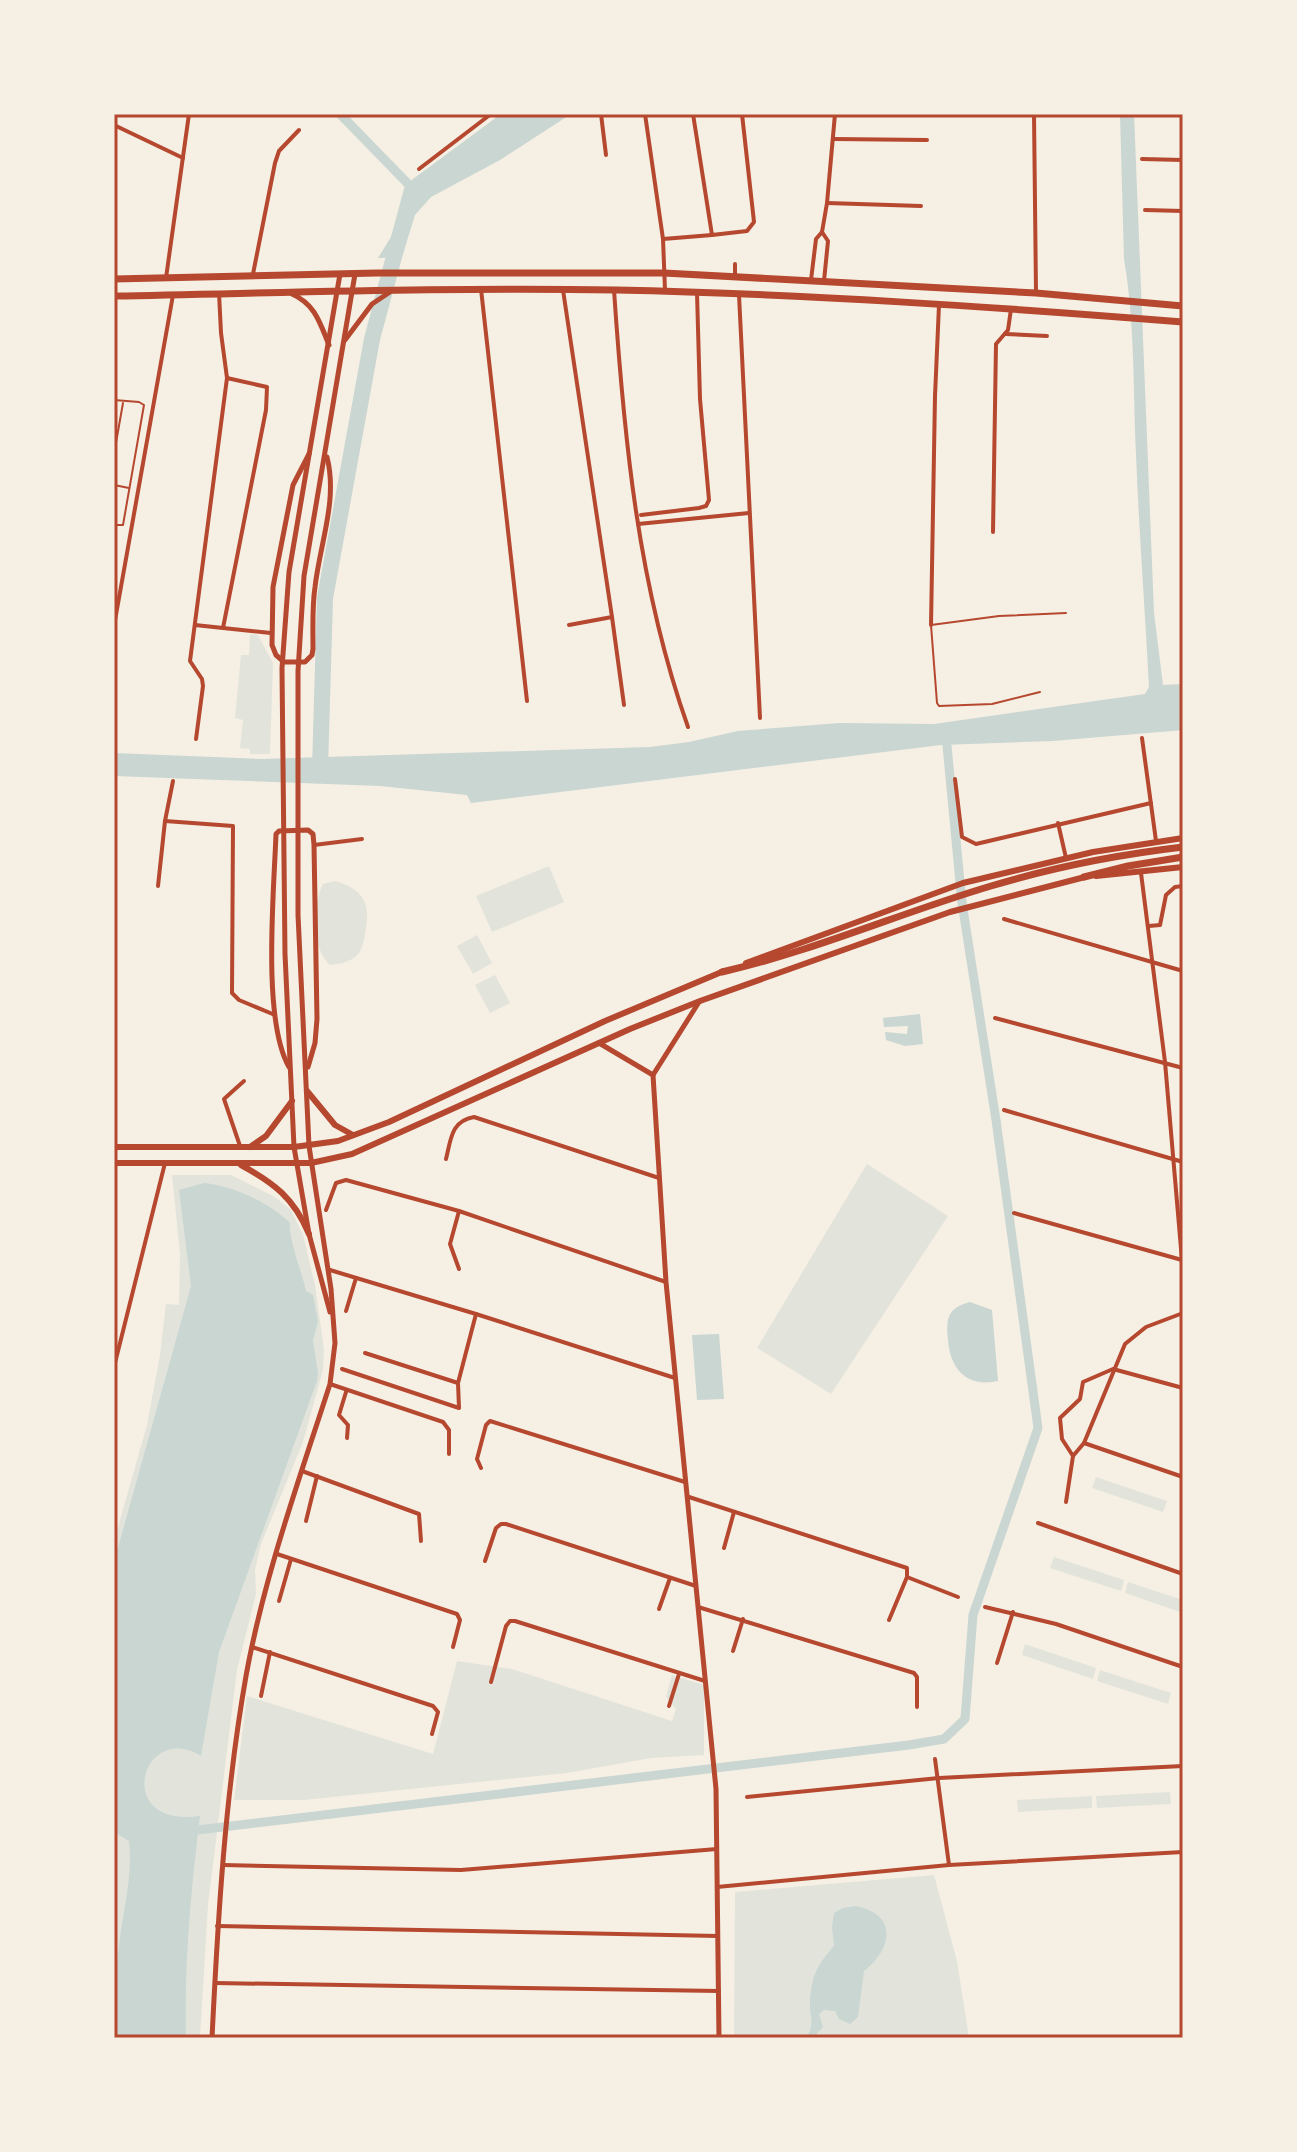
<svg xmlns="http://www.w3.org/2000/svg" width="1297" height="2152" viewBox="0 0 1297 2152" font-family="Lora,serif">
	<rect width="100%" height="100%" fill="#f6efe4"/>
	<g fill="#e2e4dc">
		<polygon points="250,634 258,635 273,663 270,754 250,754 250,749 240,748 243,720 235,718 241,655 249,655"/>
		<polygon points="549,866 564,902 492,932 476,896"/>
		<path d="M335,881C360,888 371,901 366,928C365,935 363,947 359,953C352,962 340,964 330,965C311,948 312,906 323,884Z"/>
		<polygon points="477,935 492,963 473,974 457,946"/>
		<polygon points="495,975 510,1003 490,1013 475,985"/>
		<polygon points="867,1164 948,1216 831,1394 757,1348"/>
		<polygon points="172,1175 231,1175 275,1197 291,1210 303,1235 315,1285 324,1350 323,1370 303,1442 261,1544 255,1570 256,1594 237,1670 208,1905 200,2038 114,2038 114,1541 147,1425 160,1355 166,1304 179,1305 180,1254"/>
		<polygon points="1096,1477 1167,1501 1163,1512 1092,1488"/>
		<polygon points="1054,1557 1124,1580 1121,1591 1050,1568"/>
		<polygon points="1128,1582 1183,1600 1183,1613 1125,1593"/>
		<polygon points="1025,1644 1096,1668 1093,1679 1022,1655"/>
		<polygon points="457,1661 512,1669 672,1721 676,1709 666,1697 672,1675 704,1685 704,1755 651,1758 567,1773 304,1800 234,1800 247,1696 433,1754"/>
		<polygon points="1100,1670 1171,1693 1168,1704 1097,1681"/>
		<polygon points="1170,1792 1171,1804 1097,1808 1096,1796"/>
		<polygon points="1092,1796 1092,1808 1018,1812 1017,1800"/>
		<polygon points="934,1875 957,1961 969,2038 734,2038 735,1892"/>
	</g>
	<g fill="#c9d6d2">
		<polygon points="501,114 571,114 500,160 431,197 415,215 402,257 378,258 391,237 405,185"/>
		<path d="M1120,114H1134L1154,613L1163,685L1183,684V730L1053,741L941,745L471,803L467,795L380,786L114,776V753L261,759L650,747L689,742L738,731L840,723L934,724L1145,694L1149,687C1145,609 1139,532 1136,454C1133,389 1135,323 1124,259Z"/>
		<polygon points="920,1014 923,1044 905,1046 886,1040 885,1032 907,1034 908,1026 884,1027 883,1018"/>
		<path d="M204,1183C233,1186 269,1202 290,1223C288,1238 302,1272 306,1291L313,1295L318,1321L313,1341L318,1373L317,1381L219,1652L201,1756C142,1720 111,1828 200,1816C191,1890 184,1964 186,2038H114C114,2008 115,1975 119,1945C123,1910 133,1877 129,1841L114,1832V1562L191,1286L179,1190Z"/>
		<path d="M970,1302L992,1310L998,1381C966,1388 950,1368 948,1340C946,1319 947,1308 970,1302Z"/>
		<polygon points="719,1334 724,1399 697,1400 692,1335"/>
		<path d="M856,1906C898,1915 893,1948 864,1971L858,2017L850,2024L839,2019L835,2011L824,2010L819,2014L823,2027L813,2038H806C816,2023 809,2017 810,2000C812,1974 818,1964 834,1946L832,1927L834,1913L843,1908Z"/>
	</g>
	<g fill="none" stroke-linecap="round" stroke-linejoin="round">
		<g stroke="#c9d6d2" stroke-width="9">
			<polyline points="340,114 415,191"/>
			<polyline points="189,1831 909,1745 944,1739 965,1719 973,1615 1038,1428 996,1120 962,903 946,735"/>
		</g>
		<polyline stroke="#c9d6d2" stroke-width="16" points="320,769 325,598 372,339 399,238"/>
		<g stroke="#b5482f" stroke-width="2">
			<polyline points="114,400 139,402 144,405 123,525 114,525"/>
			<polyline points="114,454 123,403"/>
			<polyline points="114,485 129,488"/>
			<polyline points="1040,692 992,704 939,706 937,703 931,625 999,616 1066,613"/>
		</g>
		<g stroke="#b5482f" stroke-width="4">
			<polyline points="601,114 606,155"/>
			<polyline points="645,114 663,239 665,290"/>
			<polyline points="693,114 712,235 747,231 754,222 742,114"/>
			<polyline points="1034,114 1036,292"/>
			<polyline points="114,125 183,158"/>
			<polyline points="834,139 927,140"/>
			<polyline points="1142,159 1183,160"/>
			<polyline points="419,169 491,114"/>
			<polyline points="827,203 921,206"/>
			<polyline points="1145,210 1183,211"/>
			<polyline points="822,232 828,241 824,281"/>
			<polyline points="663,239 712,235"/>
			<polyline points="253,274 275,163 279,151 299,130"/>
			<polyline points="735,276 735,264"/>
			<polyline points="166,278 189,114"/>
			<polyline points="811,280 816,239 822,232 827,203 835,114"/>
			<polyline points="481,289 527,701"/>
			<polyline points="563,290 612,617 569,625"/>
			<path d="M614,290C624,438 638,586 688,727"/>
			<polyline points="739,295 760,718"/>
			<polyline points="1005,334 1047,336"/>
			<polyline points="641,515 699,508 706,506 709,500 700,399 697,293"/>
			<polyline points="638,524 749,513"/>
			<polyline points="993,532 996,344 1008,330 1011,309"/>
			<polyline points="612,617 624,705"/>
			<polyline points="195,625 223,628 266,410 267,387 227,378"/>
			<polyline points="931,625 935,396 939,305"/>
			<polyline points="114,626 173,295"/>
			<polyline points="223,628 271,633"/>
			<polyline points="1142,738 1156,841"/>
			<polyline points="196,739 203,686 202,679 190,661 227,378 221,333 219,293"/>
			<polyline points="955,779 962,837 976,844 1151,803"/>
			<polyline points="165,821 233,826 232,993 239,1000 275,1015"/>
			<polyline points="1058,823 1066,858"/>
			<polyline points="314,845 362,839"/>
			<polyline points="1141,873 1165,1062 1183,1272"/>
			<polyline points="158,886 165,821 173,781"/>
			<polyline points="1004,919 1183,971"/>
			<polyline points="1149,926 1160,925 1166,895 1175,887 1183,886"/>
			<polyline points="995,1018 1183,1068"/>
			<polyline points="1004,1110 1183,1162"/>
			<polyline points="240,1146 224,1099 244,1081"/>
			<path d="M446,1159C451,1139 451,1121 474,1117L659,1178"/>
			<polyline points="326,1210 336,1183 346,1180 459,1211 666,1282"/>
			<polyline points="1014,1213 1182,1260"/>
			<polyline points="459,1269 450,1244 459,1211"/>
			<polyline points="330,1270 476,1314 675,1378"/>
			<polyline points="346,1311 356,1278"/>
			<polyline points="365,1353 458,1383"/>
			<polyline points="114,1367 165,1163"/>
			<polyline points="342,1369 459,1408 458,1383 476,1314"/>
			<polyline points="330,1384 443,1422 449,1430 449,1454"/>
			<polyline points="346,1392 339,1415 348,1425 347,1438"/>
			<polyline points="1084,1443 1183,1477"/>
			<polyline points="1073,1456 1062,1439 1060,1418 1080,1399 1083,1382 1113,1369 1183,1388"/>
			<polyline points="481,1468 477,1459 486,1425 490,1421 685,1482"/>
			<polyline points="302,1471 419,1514 421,1541"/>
			<polyline points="689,1497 907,1568 907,1577 889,1620"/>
			<polyline points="1066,1502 1073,1456 1084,1443 1125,1344 1146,1327 1183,1313"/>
			<polyline points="306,1521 317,1476"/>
			<polyline points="1038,1523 1183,1574"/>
			<polyline points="724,1548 734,1512"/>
			<polyline points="277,1554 457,1614 460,1620 453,1647"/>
			<polyline points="485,1561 496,1528 501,1524 506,1524 696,1586"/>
			<polyline points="907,1577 958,1597"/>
			<polyline points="279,1601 291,1559"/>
			<polyline points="698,1607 914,1673 917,1677 917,1707"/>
			<polyline points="985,1607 1056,1624 1183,1667"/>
			<polyline points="659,1609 670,1578"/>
			<polyline points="252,1647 433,1706 438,1712 432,1734"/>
			<polyline points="733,1651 743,1619"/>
			<polyline points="997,1663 1013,1612"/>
			<polyline points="491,1682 506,1626 510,1621 515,1621 705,1681"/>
			<polyline points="261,1696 270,1652"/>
			<polyline points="669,1706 679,1674"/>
			<polyline points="935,1759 949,1865"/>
			<polyline points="747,1797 939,1778 1183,1766"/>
			<polyline points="223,1865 461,1870 717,1849"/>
			<polyline points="717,1887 949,1865 1183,1852"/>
			<polyline points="217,1926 718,1936"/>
			<polyline points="215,1983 719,1991"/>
		</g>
		<g stroke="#b5482f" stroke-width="5">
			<path d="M292,294C315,304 320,323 329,345"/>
			<polyline points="345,340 372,304 390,292"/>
			<path d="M309,454L293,485L273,587L272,645L276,655L284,662H305L312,655L313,649C313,628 312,607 315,587C320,543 338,500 327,457"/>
			<polyline points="599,1043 653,1075 666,1282 716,1789 719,2038"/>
			<path d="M289,1067C262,1020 274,891 276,834L279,831L308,830L313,834L314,845L317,1019L315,1043L308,1067"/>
			<polyline points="653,1075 699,1002"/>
			<polyline points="330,1312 309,1234 294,1147 285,954 282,668 289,572 340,274"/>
			<path d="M212,2038C218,1917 225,1795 246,1676C264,1577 299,1480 330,1384L335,1343L331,1289L309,1146L298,915V671L304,576L355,274"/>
		</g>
		<g stroke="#b5482f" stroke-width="6">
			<polyline points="1096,876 1183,867"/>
			<polyline points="746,963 963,883 1093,852 1183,838"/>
			<polyline points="307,1091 335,1125 353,1135"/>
			<polyline points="114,1147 294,1147 338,1141 389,1122 605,1021 724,971"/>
			<polyline points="250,1147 266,1136 292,1101"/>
			<polyline points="114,1163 311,1163 352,1154 630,1029 700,1001 950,912 1085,877"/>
			<path d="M241,1165C274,1183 294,1198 309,1234"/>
		</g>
		<g stroke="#b5482f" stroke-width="7">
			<polyline points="114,279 377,273 664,273 1036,293 1183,306"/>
			<path d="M114,296C281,293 448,287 616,290C805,294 994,307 1183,322"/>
			<polyline points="1084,877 1128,866 1183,857"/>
			<path d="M722,972C814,951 900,913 991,886C1057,866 1115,855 1183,847"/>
		</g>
	</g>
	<rect width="1297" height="2152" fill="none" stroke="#f6efe4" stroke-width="232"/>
	<rect x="116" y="116" width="1065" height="1920" fill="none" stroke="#b5482f" stroke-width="3"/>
</svg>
